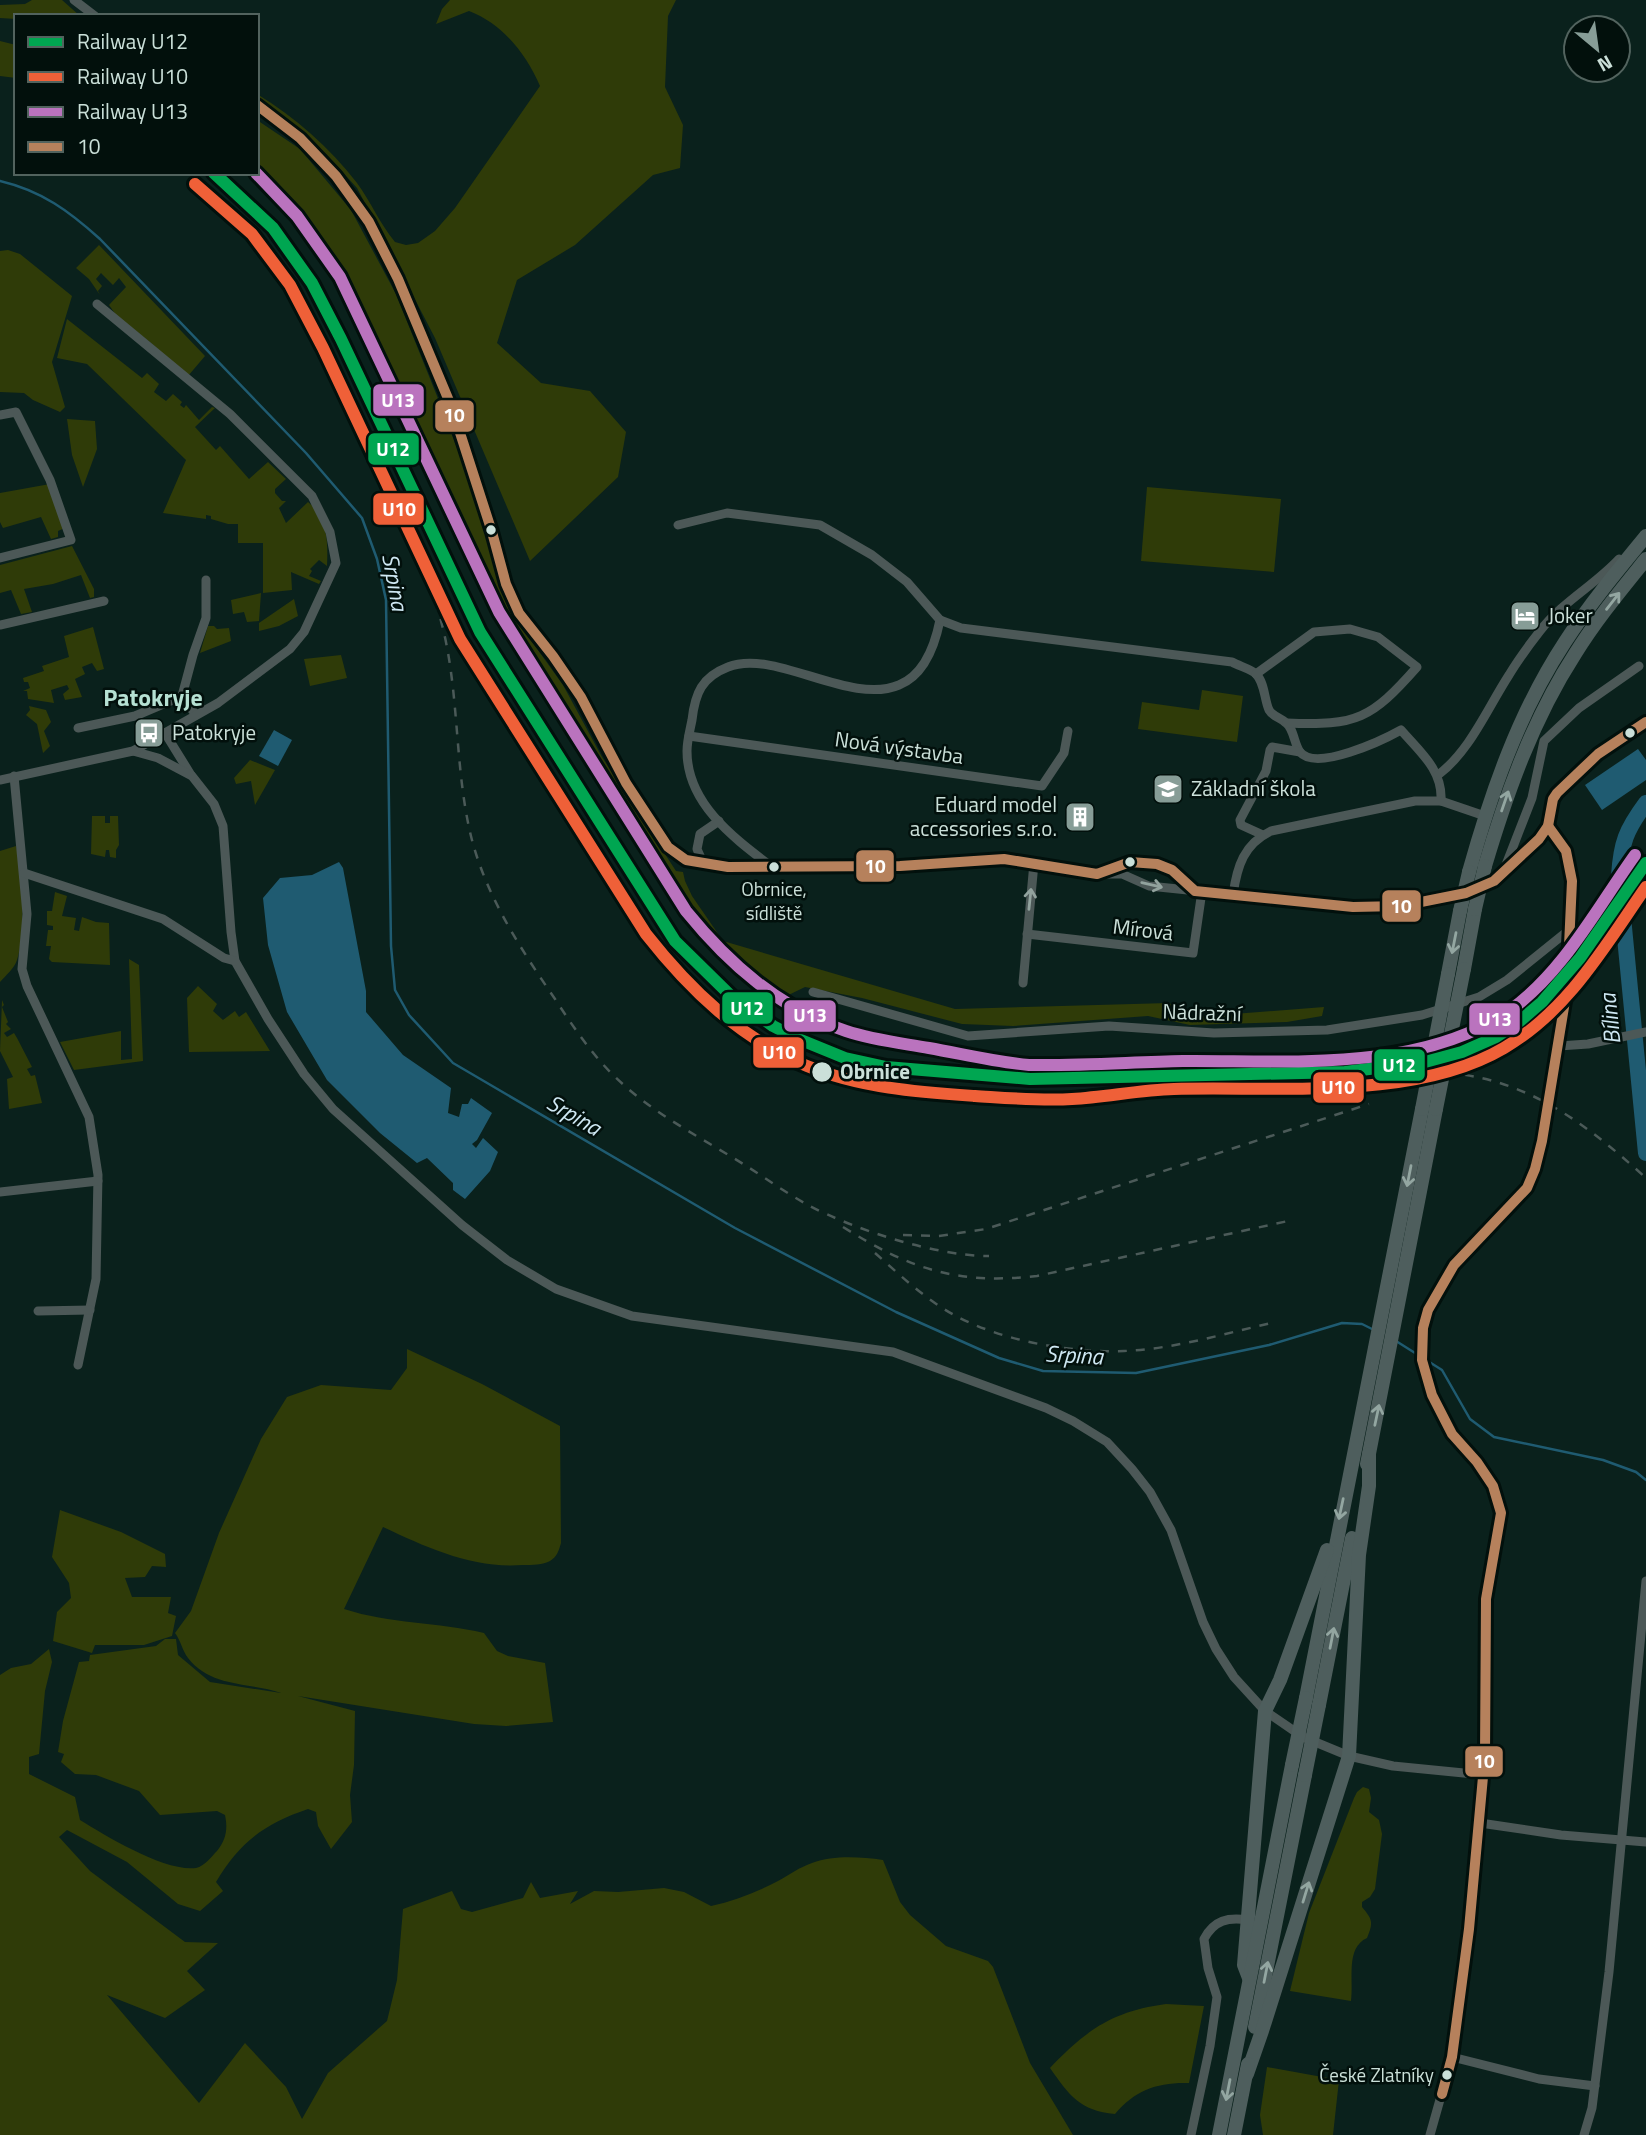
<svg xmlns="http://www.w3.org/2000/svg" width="1646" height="2135" viewBox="0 0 1646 2135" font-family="'Titillium Web',sans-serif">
	<rect width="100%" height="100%" fill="#0a211c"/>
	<g fill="#2f3b08">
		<polygon points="32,0 62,0 80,16 16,16 16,19 0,18 0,5 25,4"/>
		<path d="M450,0H676L668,16L665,87L683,125L680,168L653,175L575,245L517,280L497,343L541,383L590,391L626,432L618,477L530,561L435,338L357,188L326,154L257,99V94C295,117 330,148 357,183C371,202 380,224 395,242L406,245L418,243L435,231L455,208L540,86C526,54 503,24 469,11L436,24L442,9Z"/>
		<polygon points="0,41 16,45 16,78 0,76"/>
		<path d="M257,120L300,149L351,210L396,294L439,401L471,485L501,582L515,618L563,685L602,757L676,871L683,872L685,881L692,896L723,941L955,1009L1169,1003L1195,1017L1324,1007L1322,1016L1287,1022L1190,1025L1148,1016L1013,1026L962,1024L862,998L805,987L772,1003C736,977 708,950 680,915L493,616L484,598L494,580L481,559L464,557L334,282C308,241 280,207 246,173H257Z"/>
		<polygon points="99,245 205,356 188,376 184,375 151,343 116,315 109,305 126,287 119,278 113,285 101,273 96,279 102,286 98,291 100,295 89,279 76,268"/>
		<polygon points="8,250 20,254 72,296 52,362 65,407 60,412 33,400 24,393 0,392 0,251"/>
		<path d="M67,319L142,378L147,373L159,384L154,392L166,401L173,394L182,402L180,405L184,408L186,405L199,420L212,407L215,408L195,427L216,450L220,446L249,479L268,462L286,479L275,489V493L282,501H286L279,508L286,523L308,502C328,518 328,543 327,566L319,560L310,569L312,571L309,576L321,581L319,584L291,572L292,590L263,593V543H238V524H228L211,519V516L206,515V519L163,513L186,460L87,364L57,358Z"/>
		<polygon points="67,419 95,421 97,449 83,487 72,455"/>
		<polygon points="50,484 67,527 58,531 58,537 51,539 41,517 3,528 0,522 0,493"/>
		<polygon points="1147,487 1281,499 1274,572 1141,561"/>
		<polygon points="72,546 94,589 94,597 90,598 81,575 53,584 24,589 32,612 21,614 11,590 0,593 0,565"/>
		<polygon points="261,593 259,621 247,622 244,612 233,614 231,600"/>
		<polygon points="294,599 298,616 279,626 259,631 259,623"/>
		<polygon points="208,626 214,626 217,629 229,628 231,641 200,653"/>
		<polygon points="93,627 104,669 97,671 92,663 82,667 85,674 75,679 82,697 65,700 63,694 69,689 67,685 51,690 54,703 28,699 27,691 23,691 30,688 28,682 24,682 23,678 44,671 42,666 69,657 64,636"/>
		<polygon points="341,655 347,678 310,686 304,659"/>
		<polygon points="1202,690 1243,696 1237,742 1138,729 1142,702 1199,710"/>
		<polygon points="29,706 46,710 51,722 44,731 50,746 43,753 37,724 26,715 30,710"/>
		<polygon points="250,760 275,770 255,805 251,781 236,784 234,778"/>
		<polygon points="92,816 105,816 105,823 110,823 110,816 118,816 119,845 116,850 116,858 110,857 109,850 106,850 105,857 91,854"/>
		<path d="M16,846C23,873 26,934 17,960C14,969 6,975 0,982V851Z"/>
		<polygon points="55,892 67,896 62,916 76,918 74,930 79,931 82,917 96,922 109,923 110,965 52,962 49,959 51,946 46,946 48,930 53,930 53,926 47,925 47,911 52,911"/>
		<polygon points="129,959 139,965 143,1061 74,1070 60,1042 121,1031 121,1060 132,1059"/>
		<polygon points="198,986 217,1004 213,1011 223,1020 235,1011 239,1017 246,1012 270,1051 189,1052 187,998"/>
		<polygon points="2,1000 4,1005 2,1007 8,1022 6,1024 11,1029 4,1033 7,1037 14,1033 17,1038 32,1067 27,1069 31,1076 35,1075 42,1103 9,1109 7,1079 13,1077 0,1051"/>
		<path d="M407,1349L482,1384L560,1426L561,1543C559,1550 557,1557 550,1561C543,1565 532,1565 523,1565C473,1569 428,1548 383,1527L344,1609C390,1624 438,1622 484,1633L497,1651L508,1656L545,1663L553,1722L506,1726L474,1724L298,1696L355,1711L354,1765L350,1795L352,1822L331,1849L318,1826L316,1812L308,1809C264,1824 240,1842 216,1882L223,1891L200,1911L178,1904L127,1862L67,1830L59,1837L90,1871L185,1942L218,1943L187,1971L205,1990L165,2018L107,1995L199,2103L245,2043L286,2087L302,2119L328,2073L387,2021L397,1980L403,1909L452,1891L461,1909L472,1912L523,1898L531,1882L540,1898L578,1891L570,1904L594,1891L618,1892L664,1888L684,1892L711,1906C734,1901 757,1892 778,1881C789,1875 800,1867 812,1863C834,1855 860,1857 883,1860L900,1902L910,1915L946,1946L988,1961L993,1967L1030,2063L1073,2135H0V1675L11,1668L31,1664L49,1649L52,1662L45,1691L39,1754L29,1757V1774L75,1797L80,1820C106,1836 165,1872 196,1868C205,1866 211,1857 217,1851C226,1840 228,1829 225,1815L217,1811L160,1815L139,1791L96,1775L75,1774L61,1762L64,1754L58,1752L63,1721L79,1662L89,1661L90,1655L156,1646L165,1639H176L178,1655L210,1682L281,1693C250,1682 211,1688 188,1658C182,1650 181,1641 175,1633L191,1611L219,1533L261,1439L287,1397L321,1385L391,1390L407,1368Z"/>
		<polygon points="60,1510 121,1532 165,1554 166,1567 152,1566 145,1577 125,1578 132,1597 171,1597 168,1613 176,1616 172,1636 144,1645 95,1645 92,1653 53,1641 57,1612 71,1598 69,1583 52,1557"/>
		<path d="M1363,1787L1369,1789L1371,1798L1369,1812L1379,1820L1382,1834L1375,1889L1370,1897L1362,1902V1907C1372,1919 1374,1922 1367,1938C1345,1948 1354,1980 1351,2001L1290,1991L1309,1913L1354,1798L1357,1792Z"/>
		<path d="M1166,2004L1204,2006L1189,2083C1158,2082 1135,2090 1115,2114C1080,2111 1069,2095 1050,2068C1086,2030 1113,2011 1166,2004Z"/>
		<polygon points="1267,2067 1339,2080 1333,2135 1263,2135 1260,2115"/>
	</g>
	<g fill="#1f5b71">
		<polygon points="274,730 292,740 278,766 259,756"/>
		<polygon points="1638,749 1646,760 1646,780 1602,810 1585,785"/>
		<polygon points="339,862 343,868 366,991 366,1012 403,1055 451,1088 448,1113 459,1117 462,1104 468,1104 471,1098 492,1113 477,1140 472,1144 476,1148 483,1138 498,1152 490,1171 465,1199 453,1190 453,1183 427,1158 417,1163 380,1133 327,1080 287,1012 268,945 263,898 280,878 312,875"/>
	</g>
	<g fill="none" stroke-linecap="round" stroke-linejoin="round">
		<g stroke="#1f5b71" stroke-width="2.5">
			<path d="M0,181C42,191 69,211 100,239L306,453L362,518L377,559L386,600L391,946L395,990L409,1015L453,1063L735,1228L896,1312L999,1358L1043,1371L1136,1373L1269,1345L1342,1323L1362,1324L1374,1330"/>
			<polyline points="1396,1341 1442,1370 1470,1419 1494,1437 1603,1460 1636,1472 1646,1480"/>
		</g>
		<path stroke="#1f5b71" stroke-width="16" d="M1646,803C1626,830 1621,843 1619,876L1646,1153"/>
		<g stroke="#4c5857" stroke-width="9">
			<polyline points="74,0 95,16"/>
			<polyline points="257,105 300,138 336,176 369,222 398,279 452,408 492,532 506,584 519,613 553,656 581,697 626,783 668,847 686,860 728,867 900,866 1004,859 1097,874 1122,874 1149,886 1353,907 1401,906 1467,893"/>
			<polyline points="0,415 16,412 50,480 71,540 0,558"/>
			<path d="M678,525L727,513L820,525L872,555L907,582L940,620C935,645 924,675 899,685C850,706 774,648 728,667C702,677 695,693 692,720C690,730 687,741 687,751C687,804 734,838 772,867"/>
			<path d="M940,620L961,628L1232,662C1239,666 1251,669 1256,674C1265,683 1264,699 1269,710C1273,717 1280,717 1286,723C1294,729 1294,744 1300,752C1316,772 1383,740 1401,730C1420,752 1443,770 1441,801"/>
			<polyline points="0,625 104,601"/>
			<path d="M1256,674L1314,632L1350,629L1378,637L1417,667C1371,719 1357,726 1287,723"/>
			<polyline points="196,715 182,696 193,655 206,618 206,580"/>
			<polyline points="78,728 135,716 182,696"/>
			<polyline points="165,733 191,775"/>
			<polyline points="689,736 1042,786 1064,753 1068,731"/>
			<polyline points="133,751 158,758 192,776 214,804 223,826 231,932 235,961 268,1019 304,1074 333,1109 462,1225 507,1260 556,1289 632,1316 893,1352 1046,1408 1073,1421 1107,1442 1132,1469 1150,1492 1171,1530 1203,1622 1216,1649 1234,1677 1265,1711 1303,1737 1349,1756 1393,1766 1484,1775"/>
			<path d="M1438,775C1470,751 1487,709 1509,675C1518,660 1529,645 1540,631C1562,602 1595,585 1619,559"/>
			<polyline points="14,776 27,914 22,969 27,986 89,1117 98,1175 96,1279 78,1365"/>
			<polyline points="0,780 133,751 218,703 290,649 304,632 336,563 330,532 312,496 230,414 97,304"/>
			<polyline points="1263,835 1241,825 1240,820 1266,771 1270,750 1272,747 1300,752"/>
			<polyline points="704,865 697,849 700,834 719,821"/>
			<polyline points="1504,870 1532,798 1544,741 1579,708 1639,666"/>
			<polyline points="24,873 163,919 224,958 235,961"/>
			<polyline points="1099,874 1130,862 1163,865 1195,891"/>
			<path d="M1480,888C1496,879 1543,842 1549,825C1552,814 1551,803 1557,793L1598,754L1646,722"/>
			<path d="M1233,895C1237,866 1244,844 1271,831L1415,801H1441L1485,816"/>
			<polyline points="1027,934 1193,953 1202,891"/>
			<polyline points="1023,983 1034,863"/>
			<polyline points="813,992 968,1036 1109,1026 1214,1033 1327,1030 1422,1015 1479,997 1507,980 1569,930"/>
			<polyline points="1559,1046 1588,1044 1646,1032"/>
			<polyline points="0,1192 98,1181"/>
			<polyline points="38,1311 90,1310"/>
			<polyline points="1480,1823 1561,1835 1646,1842"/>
			<polyline points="1452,2057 1539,2079 1595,2086"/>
			<path d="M1191,2135L1210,2046L1217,1997L1208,1968L1204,1939C1214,1920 1228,1917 1248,1920"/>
			<path d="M1430,2135L1452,2057L1469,1929L1485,1755L1486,1599L1501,1513L1493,1486L1477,1462L1452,1434L1432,1395L1422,1360L1423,1328L1428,1310L1444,1279L1454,1265L1520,1197L1527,1188L1535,1169L1542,1141L1567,989L1572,881C1571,858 1564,843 1548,826"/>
			<polyline points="1584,2135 1592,2108 1609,1972 1646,1581"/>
		</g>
		<g stroke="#4e5e5d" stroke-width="14">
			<path d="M1485,866C1507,792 1533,719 1575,654C1596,620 1621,590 1646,559"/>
			<path d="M1469,872C1491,793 1519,712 1565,642C1589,605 1618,570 1646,536"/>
			<polyline points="1464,969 1475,909"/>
			<polyline points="1448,974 1460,911"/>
			<polyline points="1367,1464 1436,1109"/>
			<polyline points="1306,1698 1422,1109"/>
			<polyline points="1319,1705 1352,1538"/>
			<polyline points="1249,1978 1244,1965 1265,1711 1280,1680 1327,1550"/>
			<polyline points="1255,2027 1305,1775"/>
			<polyline points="1247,2074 1262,2031 1349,1756 1359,1555 1369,1486 1369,1454"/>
			<polyline points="1219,2135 1292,1765"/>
			<polyline points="1234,2135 1248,2064"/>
		</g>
		<g stroke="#4b5a58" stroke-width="2.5" stroke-dasharray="9 9" stroke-linecap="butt">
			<path d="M343,387C383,465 424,548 444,633C459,698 455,766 470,832C484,893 520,948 555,999C576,1031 596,1061 625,1086C661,1118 707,1141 748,1167C768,1180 788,1194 808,1205C855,1230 936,1256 989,1256"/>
			<path d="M1321,1073C1359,1073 1397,1070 1434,1072C1523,1075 1583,1121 1646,1178"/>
			<path d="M843,1227C910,1269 957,1285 1037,1276L1288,1221"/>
			<polyline points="903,1235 939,1236 986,1229 1369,1104"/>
			<path d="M875,1253C900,1275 925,1299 954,1315C1002,1341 1070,1353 1124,1351C1175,1349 1226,1333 1276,1322"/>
		</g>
		<g stroke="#4e5e5d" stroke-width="14">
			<polyline points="1475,909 1485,866"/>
			<polyline points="1460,911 1469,872"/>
			<polyline points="1422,1109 1448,974"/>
			<polyline points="1436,1109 1464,969"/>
			<polyline points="1292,1765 1306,1698"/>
			<polyline points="1305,1775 1319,1705"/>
		</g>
		<g stroke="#02100c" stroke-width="16">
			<g id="bus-1">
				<polyline points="257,105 300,138 336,176 369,222 398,279 452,408 492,532 506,584 519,613 553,656 581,697 626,783 668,847 686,860 728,867 900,866 1004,859 1097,874 1130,862 1157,864 1172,870 1195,891 1353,907 1401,906 1466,893 1494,881 1539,839 1548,826 1553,799 1557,793 1598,754 1646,722"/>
				<polyline points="1442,2094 1452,2057 1469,1929 1485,1755 1486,1599 1501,1513 1493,1486 1477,1462 1452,1434 1432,1395 1422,1360 1423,1328 1428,1310 1454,1265 1527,1188 1535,1169 1542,1141 1567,989 1572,881 1566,851 1548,826"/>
			</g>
		</g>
		<use href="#bus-1" stroke="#b6815c" stroke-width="10"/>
		<g stroke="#02100c" stroke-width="18">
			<polyline id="rail-1" points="214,173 273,228 312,283 341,339 480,632 675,941 731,996 773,1026 796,1038 845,1058 886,1067 1030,1079 1345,1072 1425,1062 1462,1052 1496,1037 1520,1021 1542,1002 1580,958 1646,863"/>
		</g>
		<g stroke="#02100c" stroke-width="18">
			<path id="rail-2" d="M195,184L252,234L290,285L323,348L460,639L646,934C690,990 741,1039 807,1066C860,1088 919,1092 975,1096C1007,1098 1040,1101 1072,1099C1106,1097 1140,1090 1174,1089C1276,1086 1414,1101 1504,1048C1568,1011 1605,946 1646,887"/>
		</g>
		<g stroke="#02100c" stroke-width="18">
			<path id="rail-3" d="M256,173L297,216L340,277L499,612L686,911C729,964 780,1009 846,1031C873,1040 901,1043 929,1048C963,1054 995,1062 1029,1065C1081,1066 1132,1062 1183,1061C1287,1060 1419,1073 1509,1011C1563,973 1597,908 1635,855"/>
		</g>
		<use href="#rail-1" stroke="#00a651" stroke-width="12"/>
		<use href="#rail-2" stroke="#ef6038" stroke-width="12"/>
		<use href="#rail-3" stroke="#ba73be" stroke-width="12"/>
	</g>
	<defs><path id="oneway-shaft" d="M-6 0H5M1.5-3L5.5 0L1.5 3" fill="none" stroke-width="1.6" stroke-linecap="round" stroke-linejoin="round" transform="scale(1.75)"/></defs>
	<g stroke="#93a6a1">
		<use href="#oneway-shaft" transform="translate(1613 601) rotate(-52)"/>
		<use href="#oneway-shaft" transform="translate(1505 801) rotate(-71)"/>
		<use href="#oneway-shaft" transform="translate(1454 943) rotate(101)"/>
		<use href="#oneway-shaft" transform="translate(1409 1176) rotate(101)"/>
		<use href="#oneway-shaft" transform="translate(1377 1415) rotate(-78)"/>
		<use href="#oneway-shaft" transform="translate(1341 1509) rotate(102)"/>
		<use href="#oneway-shaft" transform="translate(1332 1638) rotate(-79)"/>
		<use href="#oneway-shaft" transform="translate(1306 1892) rotate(-73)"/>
		<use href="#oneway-shaft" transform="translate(1266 1972) rotate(-79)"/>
		<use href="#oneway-shaft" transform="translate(1228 2090) rotate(101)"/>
	</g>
	<g stroke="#92a39e">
		<use href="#oneway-shaft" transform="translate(1152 885) rotate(13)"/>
		<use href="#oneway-shaft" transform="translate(1030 899) rotate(-84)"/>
	</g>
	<defs>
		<g id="hotel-square" transform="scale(1.575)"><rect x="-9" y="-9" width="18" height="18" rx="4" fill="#879d97" stroke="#02100c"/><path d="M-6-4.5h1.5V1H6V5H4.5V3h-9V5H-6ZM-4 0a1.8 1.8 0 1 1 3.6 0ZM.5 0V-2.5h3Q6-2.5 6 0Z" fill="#fff"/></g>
		<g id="bus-square" transform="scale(1.575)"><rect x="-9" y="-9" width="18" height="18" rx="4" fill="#879d97" stroke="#02100c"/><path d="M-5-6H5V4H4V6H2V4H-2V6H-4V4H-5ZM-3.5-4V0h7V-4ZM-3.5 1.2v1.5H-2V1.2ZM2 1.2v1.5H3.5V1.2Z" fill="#fff"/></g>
		<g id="school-square" transform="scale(1.575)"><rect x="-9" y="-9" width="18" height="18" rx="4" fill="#879d97" stroke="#02100c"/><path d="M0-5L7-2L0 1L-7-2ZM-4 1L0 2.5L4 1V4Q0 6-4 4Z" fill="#fff"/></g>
		<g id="building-square" transform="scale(1.575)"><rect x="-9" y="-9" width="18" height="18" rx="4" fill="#879d97" stroke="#02100c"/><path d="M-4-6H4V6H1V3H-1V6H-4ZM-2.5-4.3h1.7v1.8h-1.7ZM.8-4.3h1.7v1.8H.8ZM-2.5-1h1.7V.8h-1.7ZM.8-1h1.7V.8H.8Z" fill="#fff"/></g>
	</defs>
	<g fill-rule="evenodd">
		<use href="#hotel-square" x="1525" y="616"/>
		<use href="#bus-square" x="149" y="733"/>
		<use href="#school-square" x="1168" y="789"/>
		<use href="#building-square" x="1080" y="817"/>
	</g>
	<g fill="#cbe0d9" stroke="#02100c" stroke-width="2.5">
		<circle cx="491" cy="530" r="6"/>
		<circle cx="1630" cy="733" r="6"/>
		<circle cx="1130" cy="862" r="6"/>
		<circle cx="774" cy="867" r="6"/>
		<circle cx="822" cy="1072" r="11"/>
		<circle cx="1447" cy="2075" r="6"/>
	</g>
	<g text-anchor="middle" stroke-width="5" stroke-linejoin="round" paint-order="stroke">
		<g font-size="19" fill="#cbe0d9" stroke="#02100c">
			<text x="774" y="896">Obrnice,<tspan x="774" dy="24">sídliště</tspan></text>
			<text x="1434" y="2082" text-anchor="end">České Zlatníky</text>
		</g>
		<g font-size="21" fill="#cbe0d9" stroke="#02100c" text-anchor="start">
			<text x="1548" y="623">Joker</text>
			<text x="172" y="740">Patokryje</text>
			<text x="1191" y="796">Základní škola</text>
			<text x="1057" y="812" text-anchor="end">Eduard model<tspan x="1057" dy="24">accessories s.r.o.</tspan></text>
		</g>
		<g font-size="21" fill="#cbe0d9" stroke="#02100c">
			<text transform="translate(899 748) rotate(8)" y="7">Nová výstavba</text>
			<text transform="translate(1143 930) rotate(7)" y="7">Mírová</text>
			<text transform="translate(1202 1013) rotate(2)" y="7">Nádražní</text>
		</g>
		<g font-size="21" font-weight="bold" fill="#cbe0d9" stroke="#02100c" text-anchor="start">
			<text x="840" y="1079">Obrnice</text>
		</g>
		<g font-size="23" font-style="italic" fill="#cfe8f3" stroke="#02100c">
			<text transform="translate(395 582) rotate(80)" y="8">Srpina</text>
			<text transform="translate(1610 1019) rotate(-96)" y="8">Bílina</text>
			<text transform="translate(574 1115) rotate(30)" y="8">Srpina</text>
			<text transform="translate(1074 1355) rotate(3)" y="8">Srpina</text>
		</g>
		<g font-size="24" font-weight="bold" fill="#b6e1d3" stroke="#02100c">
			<text x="153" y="706">Patokryje</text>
		</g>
	</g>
	<g stroke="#02100c" stroke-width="2.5">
		<rect x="372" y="383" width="53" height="34" rx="7" fill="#ba73be"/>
		<rect x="434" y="399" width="41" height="34" rx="7" fill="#b6815c"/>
		<rect x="367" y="432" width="53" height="34" rx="7" fill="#00a651"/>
		<rect x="372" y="492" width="53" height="34" rx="7" fill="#ef6038"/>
		<rect x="855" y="849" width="40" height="34" rx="7" fill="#b6815c"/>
		<rect x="1381" y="889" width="41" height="34" rx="7" fill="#b6815c"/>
		<rect x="721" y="991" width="53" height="34" rx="7" fill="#00a651"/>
		<rect x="783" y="999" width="54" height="34" rx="7" fill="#ba73be"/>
		<rect x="1468" y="1002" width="53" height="34" rx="7" fill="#ba73be"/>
		<rect x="752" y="1036" width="53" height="33" rx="7" fill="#ef6038"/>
		<rect x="1373" y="1048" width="53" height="34" rx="7" fill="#00a651"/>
		<rect x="1312" y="1071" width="53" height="33" rx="7" fill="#ef6038"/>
		<rect x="1464" y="1745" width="40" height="33" rx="7" fill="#b6815c"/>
	</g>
	<g font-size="19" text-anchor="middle" font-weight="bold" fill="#fff">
		<text x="398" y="407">U13</text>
		<text x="454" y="422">10</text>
		<text x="393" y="456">U12</text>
		<text x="399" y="516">U10</text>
		<text x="875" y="873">10</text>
		<text x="1401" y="913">10</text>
		<text x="747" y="1015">U12</text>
		<text x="810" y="1022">U13</text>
		<text x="1495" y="1026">U13</text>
		<text x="779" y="1059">U10</text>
		<text x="1399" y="1072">U12</text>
		<text x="1338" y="1094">U10</text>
		<text x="1484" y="1768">10</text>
	</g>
	<rect x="14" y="14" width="245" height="161" fill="#02100c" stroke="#52635e" stroke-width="2"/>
	<rect x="28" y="37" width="35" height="10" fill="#00a651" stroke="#52635e" stroke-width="2"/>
	<text x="77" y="49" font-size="21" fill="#cbe0d9">Railway U12</text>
	<rect x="28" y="72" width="35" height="10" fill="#ef6038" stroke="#52635e" stroke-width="2"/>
	<text x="77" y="84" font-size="21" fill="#cbe0d9">Railway U10</text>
	<rect x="28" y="107" width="35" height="10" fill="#ba73be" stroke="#52635e" stroke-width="2"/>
	<text x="77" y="119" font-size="21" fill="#cbe0d9">Railway U13</text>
	<rect x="28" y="142" width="35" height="10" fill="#b6815c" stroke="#52635e" stroke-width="2"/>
	<text x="77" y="154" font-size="21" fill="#cbe0d9">10</text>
	<g transform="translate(1597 49) rotate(151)"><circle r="33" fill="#02100c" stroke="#52635e" stroke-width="2"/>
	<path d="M0-5L12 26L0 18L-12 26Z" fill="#879d97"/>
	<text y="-10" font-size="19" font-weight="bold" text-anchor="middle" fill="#cbe0d9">N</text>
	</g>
</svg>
